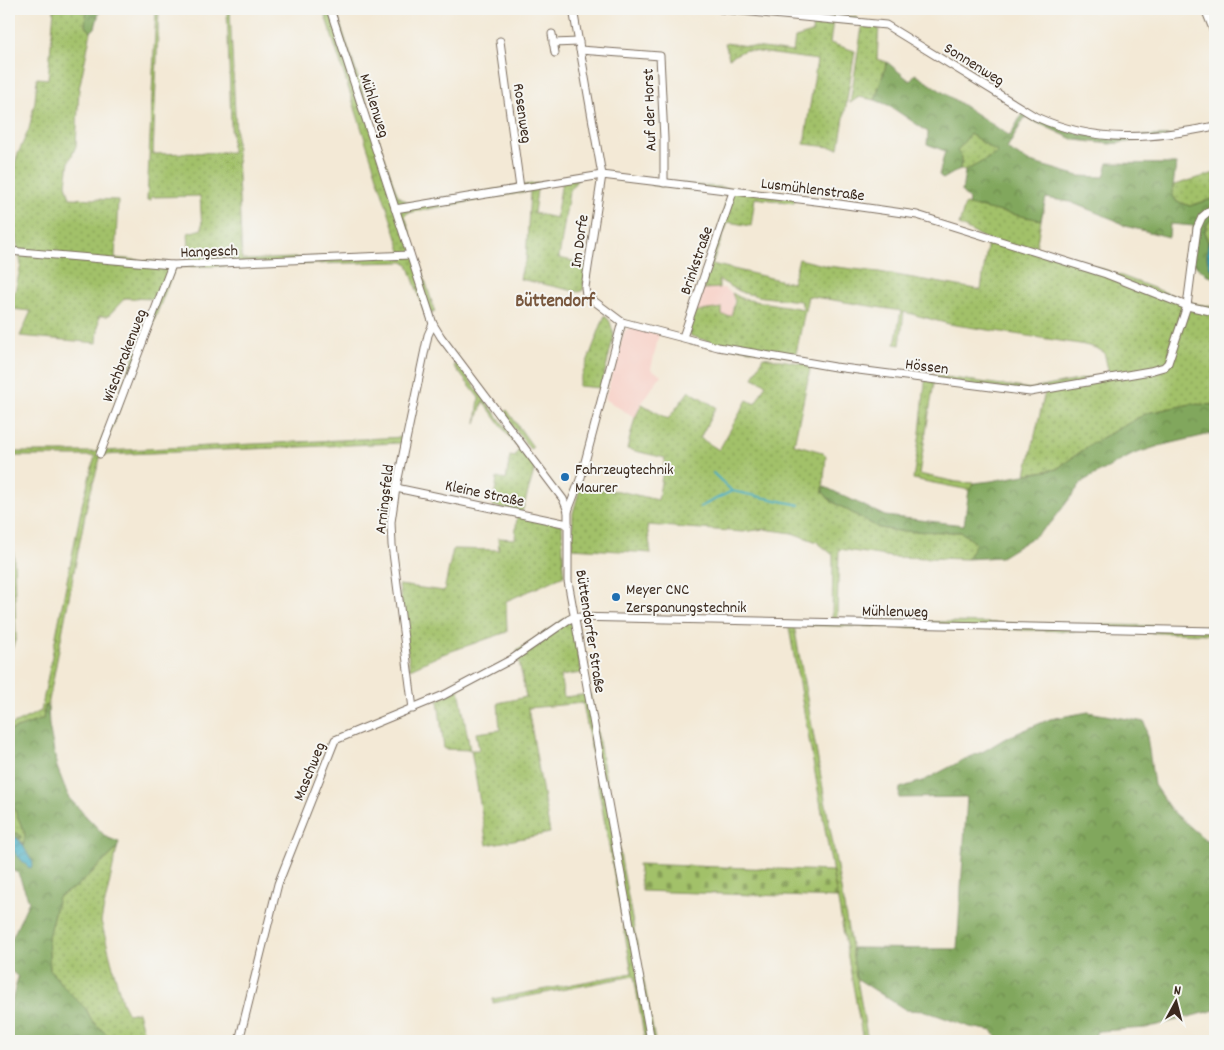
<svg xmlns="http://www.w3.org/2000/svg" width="1224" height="1050" viewBox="0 0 1224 1050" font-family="Dekko,sans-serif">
	<defs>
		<pattern id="grass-dots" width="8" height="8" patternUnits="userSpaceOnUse" patternTransform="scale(1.25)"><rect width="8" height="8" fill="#a2c169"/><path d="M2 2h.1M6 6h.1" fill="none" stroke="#859d56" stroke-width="1.8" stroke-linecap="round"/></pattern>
		<pattern id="forest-crowns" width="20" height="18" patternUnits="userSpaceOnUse" patternTransform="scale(1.25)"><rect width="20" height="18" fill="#81a75d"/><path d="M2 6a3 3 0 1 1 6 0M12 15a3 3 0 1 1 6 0" fill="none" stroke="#6b884c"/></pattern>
		<pattern id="cemetery-stones" width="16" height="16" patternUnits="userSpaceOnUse" patternTransform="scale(1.25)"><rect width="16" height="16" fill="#a2c169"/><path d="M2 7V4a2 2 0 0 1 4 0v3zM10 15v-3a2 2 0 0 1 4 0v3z" fill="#859d56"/></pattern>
		<pattern id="water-waves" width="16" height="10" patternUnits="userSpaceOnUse" patternTransform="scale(1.25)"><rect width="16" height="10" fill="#41abc1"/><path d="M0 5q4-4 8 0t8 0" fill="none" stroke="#388b9c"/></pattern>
	</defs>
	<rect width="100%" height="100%" fill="#f6f6f2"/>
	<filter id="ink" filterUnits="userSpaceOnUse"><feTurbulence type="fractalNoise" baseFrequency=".02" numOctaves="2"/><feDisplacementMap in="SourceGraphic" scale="10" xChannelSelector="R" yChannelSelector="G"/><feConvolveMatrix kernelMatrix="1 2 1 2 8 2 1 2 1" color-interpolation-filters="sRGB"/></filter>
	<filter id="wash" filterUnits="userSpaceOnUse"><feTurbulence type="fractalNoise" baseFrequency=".0096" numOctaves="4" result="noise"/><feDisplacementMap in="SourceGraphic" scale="20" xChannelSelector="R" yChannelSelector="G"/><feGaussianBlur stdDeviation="1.12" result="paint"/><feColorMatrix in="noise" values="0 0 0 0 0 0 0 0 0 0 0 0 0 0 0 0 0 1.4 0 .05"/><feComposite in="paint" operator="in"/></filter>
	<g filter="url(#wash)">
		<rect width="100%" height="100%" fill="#f3e9d6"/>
		<g fill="#f7d1c8">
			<polygon points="724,288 732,293 734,298 731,316 722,316 722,308 694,312 703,289"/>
			<polygon points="629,327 659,334 651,369 661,375 639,407 635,418 605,399 624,332"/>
		</g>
		<g fill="url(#grass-dots)" stroke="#6e7644">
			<polygon points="54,9 87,9 85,25 91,32 79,89 76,146 69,162 66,184 70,198 118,200 115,258 172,263 190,262 188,233 202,229 200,196 151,197 151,200 147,200 156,9 159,9 153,154 232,152 227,9 230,9 242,260 402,254 323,9 368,9 337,14 395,189 399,197 410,203 538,183 534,213 556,218 562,181 579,177 569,192 559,258 587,264 583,290 579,292 520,279 522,269 526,260 530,191 407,213 405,216 435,312 425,314 408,264 403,262 175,267 103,451 404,437 403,444 400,443 101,455 87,505 48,706 45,706 43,719 9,731 9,726 41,711 82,505 95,456 11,456 16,638 9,658 9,452 97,452 156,299 125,298 108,316 99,316 97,343 20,336 31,311 11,309 21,265 13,222 12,174 17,156 29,129 35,101 37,78 48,79"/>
			<polygon points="748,9 857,17 857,24 833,21 830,43 855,51 839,148 804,144 817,60 745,50 729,58 725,43 793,52 795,38 812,33 813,20"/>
			<polygon points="865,24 879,25 877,59 887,62 875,100 859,97 850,103 862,27"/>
			<polygon points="970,134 999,153 965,171 960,169 962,157 956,151"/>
			<polygon points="1215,173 1215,198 1190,206 1177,202 1172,194 1174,185"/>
			<polygon points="652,181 796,194 794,203 755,198 751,226 728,222 712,264 792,283 799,259 828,266 879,272 981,290 988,240 959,225 965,204 1041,220 1036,248 1087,263 1196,304 1215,307 1215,405 1191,404 1147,413 1091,444 1057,469 1026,474 1045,392 934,383 919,474 957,482 974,483 969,490 913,479 920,433 925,382 931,375 1031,389 1109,374 1104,352 1093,347 1080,344 949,324 904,312 900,345 895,344 901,311 808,296 795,358 718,344 691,336 688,331 694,312 722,308 722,315 731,316 735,301 732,293 743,299 804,309 800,301 764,297 743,293 719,280 719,288 703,289 727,197 725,194 651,185"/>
			<path d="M1215,214V233L1208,242C1202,230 1207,224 1215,214Z"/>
			<polygon points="605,315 610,322 614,335 601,388 578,386"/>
			<polygon points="763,357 811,365 794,444 822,452 826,456 823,492 831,501 879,528 898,531 961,532 977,543 967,559 892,557 839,549 837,618 838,620 1215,627 1214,634 1215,663 1210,634 794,625 868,1041 863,1041 789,628 786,624 829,621 832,618 833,555 817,542 792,533 764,529 743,532 647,525 651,553 572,548 573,513 580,488 619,491 658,500 665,458 627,449 635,418 642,404 668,419 689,391 716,407 700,438 719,450 747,400 755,404 766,384 753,378"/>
			<polygon points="455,363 457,363 520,446 516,446 483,401 476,423 479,398 454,366"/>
			<polygon points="507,410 533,447 530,449 503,414"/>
			<polygon points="519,448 535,468 522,512 493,506 497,478 506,480 510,456 515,457"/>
			<polygon points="517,515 562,525 564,576 506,601 507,632 443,654 410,669 399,585 444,591 453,549 499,550 498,538 515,539"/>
			<polygon points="570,615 582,673 560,676 564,697 590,694 655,1041 645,1041 634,976 493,1003 493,999 632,973 583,703 528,708 550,833 487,845 471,750 479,750 476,733 500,730 498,703 526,697 517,651"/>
			<polygon points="459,689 470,750 444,749 438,700"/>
			<polygon points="9,796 25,834 24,845 18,838 21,838 19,834 16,833 9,836"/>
			<polygon points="117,849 101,921 122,1002 128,1014 138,1012 146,1041 114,1041 92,1021 86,1009 63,986 50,970 48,937 58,897 77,886"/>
		</g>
		<g fill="url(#forest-crowns)" stroke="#5e683e">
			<polygon points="87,9 100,9 95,28 91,32 85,25"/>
			<polygon points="887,62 910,81 915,74 1010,136 1023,112 1083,135 1177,136 1110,144 1075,140 1025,117 1007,149 1027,161 1079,176 1104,177 1108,163 1176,164 1172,194 1177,202 1190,206 1215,198 1215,214 1206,225 1205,235 1208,242 1207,258 1210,268 1215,271 1215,279 1204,273 1190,260 1194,226 1170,224 1169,237 1125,226 1115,220 1070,202 1046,198 1041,220 968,205 969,200 962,192 965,171 998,153 970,134 957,151 962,157 960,169 943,179 939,175 945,151 927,144 928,132 888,105 875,100"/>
			<polygon points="1191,404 1215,405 1215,433 1159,446 1134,454 1113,465 1083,481 1051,523 1035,536 1001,557 967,559 976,543 961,532 898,531 879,528 831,501 823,492 823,486 885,516 964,525 969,490 974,483 991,481 1057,469 1091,444 1147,413"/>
			<path d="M45,706H48L49,725L57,767L69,798L106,837L119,842L117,849L77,886L58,897L48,937L50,970L63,986L86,1009L92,1021L114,1041H9V1012L18,977L9,969V945L29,901L18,873L11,870L9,867V836L16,833L21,836V838L15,837C14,854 17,854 28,867L31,859L23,849L25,834L9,796V731L43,719Z"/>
			<polygon points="1088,712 1145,722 1154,785 1171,810 1215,848 1215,1010 1146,1028 1100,1031 1096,1032 1096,1040 1093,1041 998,1041 993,1031 970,1027 925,1011 906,1010 856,978 852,948 957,949 967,797 899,798 900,788 925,780 965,759 984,751 1004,739 1050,719"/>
		</g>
		<polygon fill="url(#cemetery-stones)" stroke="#6e7644" points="638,864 832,871 837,898 642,891"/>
		<g fill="url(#water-waves)" stroke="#3e6a70">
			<path d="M1215,233V271L1210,268C1206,255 1205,243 1215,233Z"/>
			<path d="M15,837C23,841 26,854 33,862L31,868L28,867L15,853L10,840Z"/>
		</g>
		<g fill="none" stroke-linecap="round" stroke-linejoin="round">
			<g stroke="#41abc1" stroke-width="2">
				<polyline points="713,473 732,491 800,505"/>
				<polyline points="700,507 732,491"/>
			</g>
		</g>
	</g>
	<g filter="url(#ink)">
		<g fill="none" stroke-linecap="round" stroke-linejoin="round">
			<g stroke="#7b6d5e" stroke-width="9">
				<g id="minor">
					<polyline points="330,9 433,324 441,337 563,499 568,511 568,581 651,1041"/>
					<polyline points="573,9 602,175 585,287 586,295 622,322 718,347 835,367 1030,392 1150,371 1164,367 1168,363 1187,306 1197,228 1202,217 1215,206"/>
					<path d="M720,9L886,25L1036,117C1096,144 1153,139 1215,126"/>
					<polyline points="1205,9 1215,34"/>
					<polyline points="552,34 555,53"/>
					<polyline points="500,41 520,188"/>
					<polyline points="553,43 579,42"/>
					<polyline points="580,50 660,56 664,139 664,183"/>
					<polyline points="395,209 602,175 832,203 917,215 1106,274 1187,306 1215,312"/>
					<polyline points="9,251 172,265 410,255"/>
					<polyline points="683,337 733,192"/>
					<polyline points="100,454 172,265"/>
					<polyline points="396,488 568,524"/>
					<polyline points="568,511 581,477 622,322"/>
					<polyline points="413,709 392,545 391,522 396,488 428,335 433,324"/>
					<polyline points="239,1041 278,884 335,740 444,695 512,659 568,620 574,617 1215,631"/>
				</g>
			</g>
			<use href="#minor" stroke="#fff" stroke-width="7"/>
		</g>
	</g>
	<g fill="#1f6fb2" stroke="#f6f6f2" stroke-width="2">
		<circle cx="565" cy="477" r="5"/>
		<circle cx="616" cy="597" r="5"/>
	</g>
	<g text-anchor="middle" stroke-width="4" stroke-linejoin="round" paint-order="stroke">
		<g font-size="16" fill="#3b2a1e" stroke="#f6f6f2">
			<text transform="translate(975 63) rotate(32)" y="6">Sonnenweg</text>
			<text transform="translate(376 105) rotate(72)" y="6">Mühlenweg</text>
			<text transform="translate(648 110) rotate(-92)" y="6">Auf der Horst</text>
			<text transform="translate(524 113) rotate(82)" y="6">Rosenweg</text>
			<text transform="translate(813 188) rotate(7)" y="6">Lusmühlenstraße</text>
			<text transform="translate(578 241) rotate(-82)" y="6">Im Dorfe</text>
			<text transform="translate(209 250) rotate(-2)" y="6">Hangesch</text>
			<text transform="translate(695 260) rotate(-71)" y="6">Brinkstraße</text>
			<text transform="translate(123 355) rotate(-69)" y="6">Wischbrakenweg</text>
			<text transform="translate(927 365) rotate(7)" y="6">Hössen</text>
			<text transform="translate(485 492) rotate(12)" y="6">Kleine Straße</text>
			<text transform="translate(383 499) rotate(-83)" y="6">Arningsfeld</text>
			<text transform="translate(895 610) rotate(1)" y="6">Mühlenweg</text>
			<text transform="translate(592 631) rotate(81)" y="6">Büttendorfer Straße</text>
			<text transform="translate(308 771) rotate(-68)" y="6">Maschweg</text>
		</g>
		<g font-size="16" fill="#3b2a1e" stroke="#f6f6f2" text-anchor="start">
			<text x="575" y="474">Fahrzeugtechnik<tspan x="575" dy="18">Maurer</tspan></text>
			<text x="626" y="594">Meyer CNC<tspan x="626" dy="18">Zerspanungstechnik</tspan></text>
		</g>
		<g font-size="19" font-weight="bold" fill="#79583e" stroke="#f6f6f2">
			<text x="555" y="306">Büttendorf</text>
		</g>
	</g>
	<rect width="1224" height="1050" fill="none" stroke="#f6f6f2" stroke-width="30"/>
	<g transform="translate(1176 1002) rotate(7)" stroke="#f6f6f2" stroke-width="4" paint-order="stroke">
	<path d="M0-4L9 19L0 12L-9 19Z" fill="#3b2a1e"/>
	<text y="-8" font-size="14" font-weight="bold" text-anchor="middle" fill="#3b2a1e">N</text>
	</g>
</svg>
